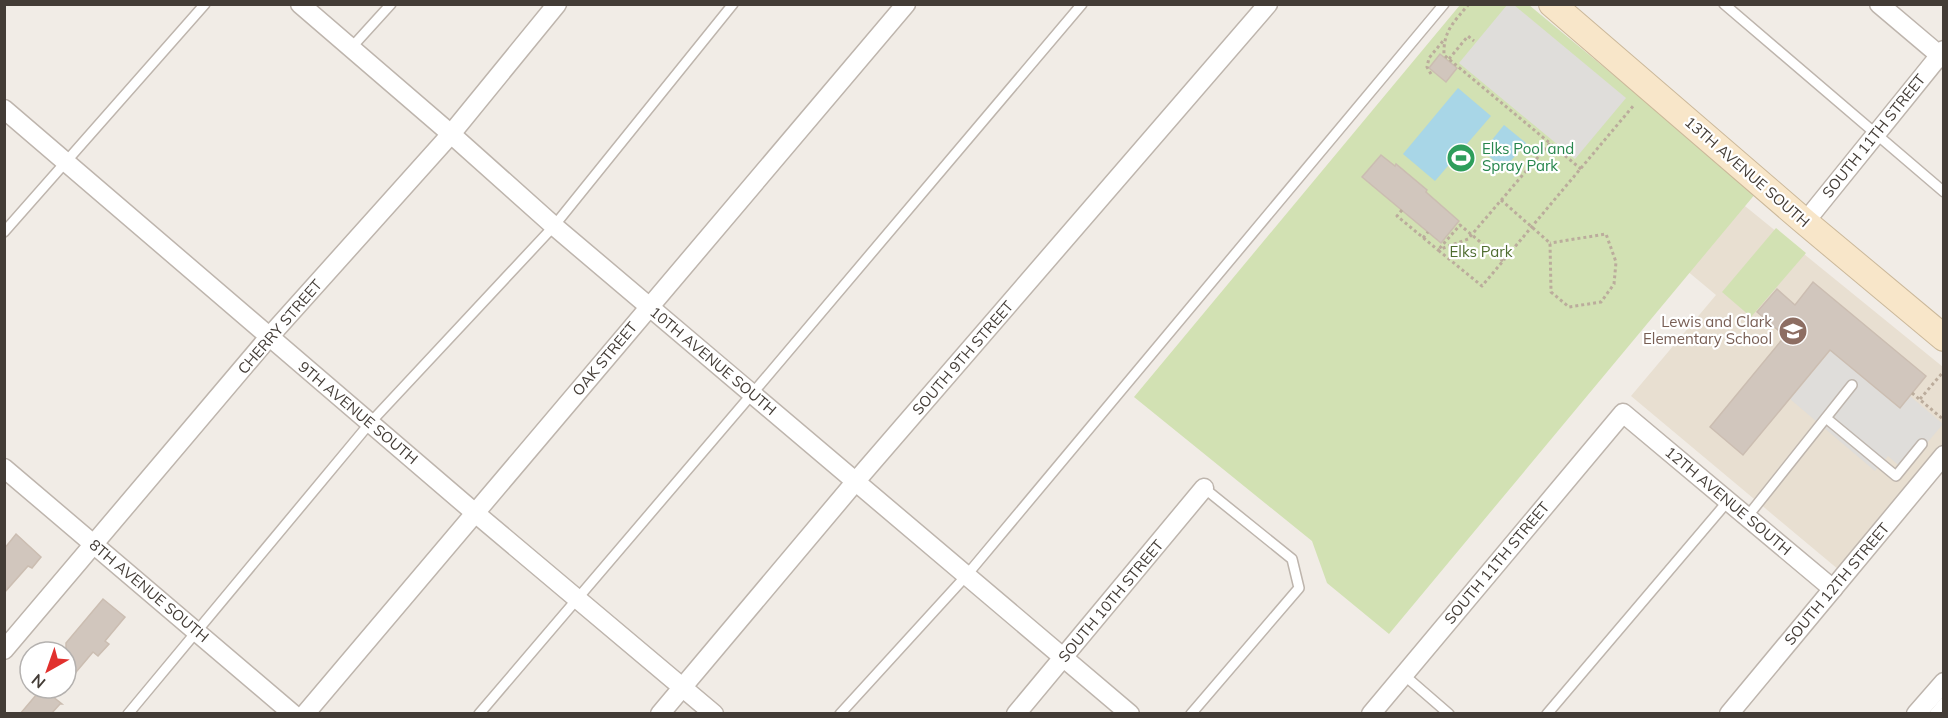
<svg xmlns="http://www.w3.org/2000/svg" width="1948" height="718" viewBox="0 0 1948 718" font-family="Mulish,sans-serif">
	<rect width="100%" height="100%" fill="#f1ece6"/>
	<polygon fill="#e8dfd1" points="1628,111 1943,367 1943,456 1845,575 1631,396 1716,295 1571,174"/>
	<g fill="#d2e1b3">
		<polygon points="1460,5 1529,5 1756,193 1389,634 1327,583 1312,541 1134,397"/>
		<polygon points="1776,228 1806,253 1751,317 1722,292"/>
	</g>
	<g fill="#dfddda">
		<polygon points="1507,5 1514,5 1626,98 1575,159 1459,63"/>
		<polygon points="1831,350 1899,408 1910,396 1943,424 1904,470 1888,456 1875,471 1790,399"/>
	</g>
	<g fill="#a8d6e7">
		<polygon points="1458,88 1491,116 1435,181 1403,154"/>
		<polygon points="1504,125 1526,143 1504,169 1483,151"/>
	</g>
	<g fill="#d1c6bd" stroke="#cbbdb1" stroke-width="1.5">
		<polygon points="1440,54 1457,68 1446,82 1429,68"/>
		<polygon points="1381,155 1395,166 1396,164 1427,190 1426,192 1459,221 1441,243 1362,177"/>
		<polygon points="1813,282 1926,376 1900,408 1830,350 1743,455 1710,427 1785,336 1757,312 1777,289 1795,305"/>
		<polygon points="16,534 41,557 32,568 28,566 4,593 4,549"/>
		<polygon points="103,599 125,617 105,641 109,644 98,656 93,652 66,684 66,643"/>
		<polygon points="42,688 62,704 60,704 51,714 20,714"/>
	</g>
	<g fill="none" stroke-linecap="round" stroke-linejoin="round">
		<g stroke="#beb5ad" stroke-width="12">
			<g id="lane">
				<polyline points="1724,4 1944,192"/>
				<polyline points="351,48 391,4"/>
				<polyline points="4,232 205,4"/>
				<polyline points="1826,418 1896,476 1922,444"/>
				<polyline points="1747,517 1852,385"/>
				<polyline points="1404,675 1449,714"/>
				<polyline points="128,714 370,423 554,226 733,4"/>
				<polyline points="479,714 752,394 1082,4"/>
				<polyline points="840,714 966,576 1444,4"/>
				<polyline points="1191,714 1299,588 1292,559 1204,488"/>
				<polyline points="1547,714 1728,501"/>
				<polyline points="1934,714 1944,702"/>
			</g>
		</g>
		<g stroke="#beb5ad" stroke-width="21">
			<g id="street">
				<polyline points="300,4 451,134 554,226 1130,714"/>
				<polyline points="1879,4 1944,59"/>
				<polyline points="4,109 474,512 714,714"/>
				<polyline points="1805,222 1944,50"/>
				<polyline points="4,468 293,714"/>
				<polyline points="4,650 269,337 451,134 557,4"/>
				<polyline points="305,714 906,4"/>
				<polyline points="660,714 856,481 1268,4"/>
				<polyline points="1016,714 1204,488"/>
				<polyline points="1371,714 1623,413 1833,589"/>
				<polyline points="1729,714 1944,455"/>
				<polyline points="1916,714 1944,682"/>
			</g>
		</g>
		<g stroke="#cbb89a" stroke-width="28">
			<polyline id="secondary" points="1552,4 1805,222 1944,338"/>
		</g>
		<g stroke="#bbac9c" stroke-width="3" stroke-dasharray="3 3" stroke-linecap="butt">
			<path d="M1469,4C1454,22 1443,31 1444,55L1581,169"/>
			<polyline points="1449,59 1468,36 1474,41"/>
			<polyline points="1431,74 1427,67 1429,58 1443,41"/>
			<polyline points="1501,200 1550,243 1551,292 1569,307 1601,302 1614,284 1616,262 1606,234 1550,243"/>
			<polyline points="1402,210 1397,216 1438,250 1468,239 1550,143"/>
			<polyline points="1423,238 1428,232"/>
			<polyline points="1503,261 1460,225 1438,250 1482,286 1634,105"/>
			<polyline points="1912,393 1944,420"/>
			<polyline points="1920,399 1944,371"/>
		</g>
		<use href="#lane" stroke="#fff" stroke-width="9"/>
		<use href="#street" stroke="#fff" stroke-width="18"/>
		<use href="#secondary" stroke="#f8e6c9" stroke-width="26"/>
	</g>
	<defs>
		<g id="stadium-disc" transform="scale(1.5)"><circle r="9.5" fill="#2e9e5b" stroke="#fff"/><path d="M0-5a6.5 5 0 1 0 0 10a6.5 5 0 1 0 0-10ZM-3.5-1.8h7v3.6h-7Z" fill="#fff"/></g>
		<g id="school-disc" transform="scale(1.5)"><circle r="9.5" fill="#8d6e63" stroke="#fff"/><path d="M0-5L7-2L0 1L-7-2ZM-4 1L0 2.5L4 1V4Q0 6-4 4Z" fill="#fff"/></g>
	</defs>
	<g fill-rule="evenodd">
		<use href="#stadium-disc" x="1461" y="158"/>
		<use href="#school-disc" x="1793" y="331"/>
	</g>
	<g text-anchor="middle" stroke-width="4.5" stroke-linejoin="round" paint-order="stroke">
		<g font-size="15" fill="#433c36" stroke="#fff">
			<text transform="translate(1874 136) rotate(-51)" y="5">SOUTH 11TH STREET</text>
			<text transform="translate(1747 172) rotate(41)" y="5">13TH AVENUE SOUTH</text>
			<text transform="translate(280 327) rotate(-49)" y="5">CHERRY STREET</text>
			<text transform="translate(963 358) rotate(-49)" y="5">SOUTH 9TH STREET</text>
			<text transform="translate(605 359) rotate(-50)" y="5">OAK STREET</text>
			<text transform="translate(713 361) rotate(40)" y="5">10TH AVENUE SOUTH</text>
			<text transform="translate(358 413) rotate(40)" y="5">9TH AVENUE SOUTH</text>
			<text transform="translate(1728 501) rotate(40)" y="5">12TH AVENUE SOUTH</text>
			<text transform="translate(1497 563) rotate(-50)" y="5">SOUTH 11TH STREET</text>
			<text transform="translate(1837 584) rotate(-50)" y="5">SOUTH 12TH STREET</text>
			<text transform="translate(149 591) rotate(40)" y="5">8TH AVENUE SOUTH</text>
			<text transform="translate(1111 601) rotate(-50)" y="5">SOUTH 10TH STREET</text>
		</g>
		<g font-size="15" fill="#27864d" stroke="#fff" text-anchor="start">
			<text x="1482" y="154">Elks Pool and<tspan x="1482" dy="17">Spray Park</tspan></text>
		</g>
		<g font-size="15" fill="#4f6d30" stroke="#fff">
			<text x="1481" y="257">Elks Park</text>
		</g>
		<g font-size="15" fill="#785e54" stroke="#fff" text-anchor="end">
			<text x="1772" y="327">Lewis and Clark<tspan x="1772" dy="17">Elementary School</tspan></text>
		</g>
	</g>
	<rect width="1948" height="718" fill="none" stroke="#433c36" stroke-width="12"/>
	<g transform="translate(48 670) rotate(220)"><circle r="28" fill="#ffffff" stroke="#b4b1af" stroke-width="1.5"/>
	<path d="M0-4.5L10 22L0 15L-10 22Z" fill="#e1302d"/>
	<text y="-9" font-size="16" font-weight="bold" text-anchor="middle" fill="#433c36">N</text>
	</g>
</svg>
